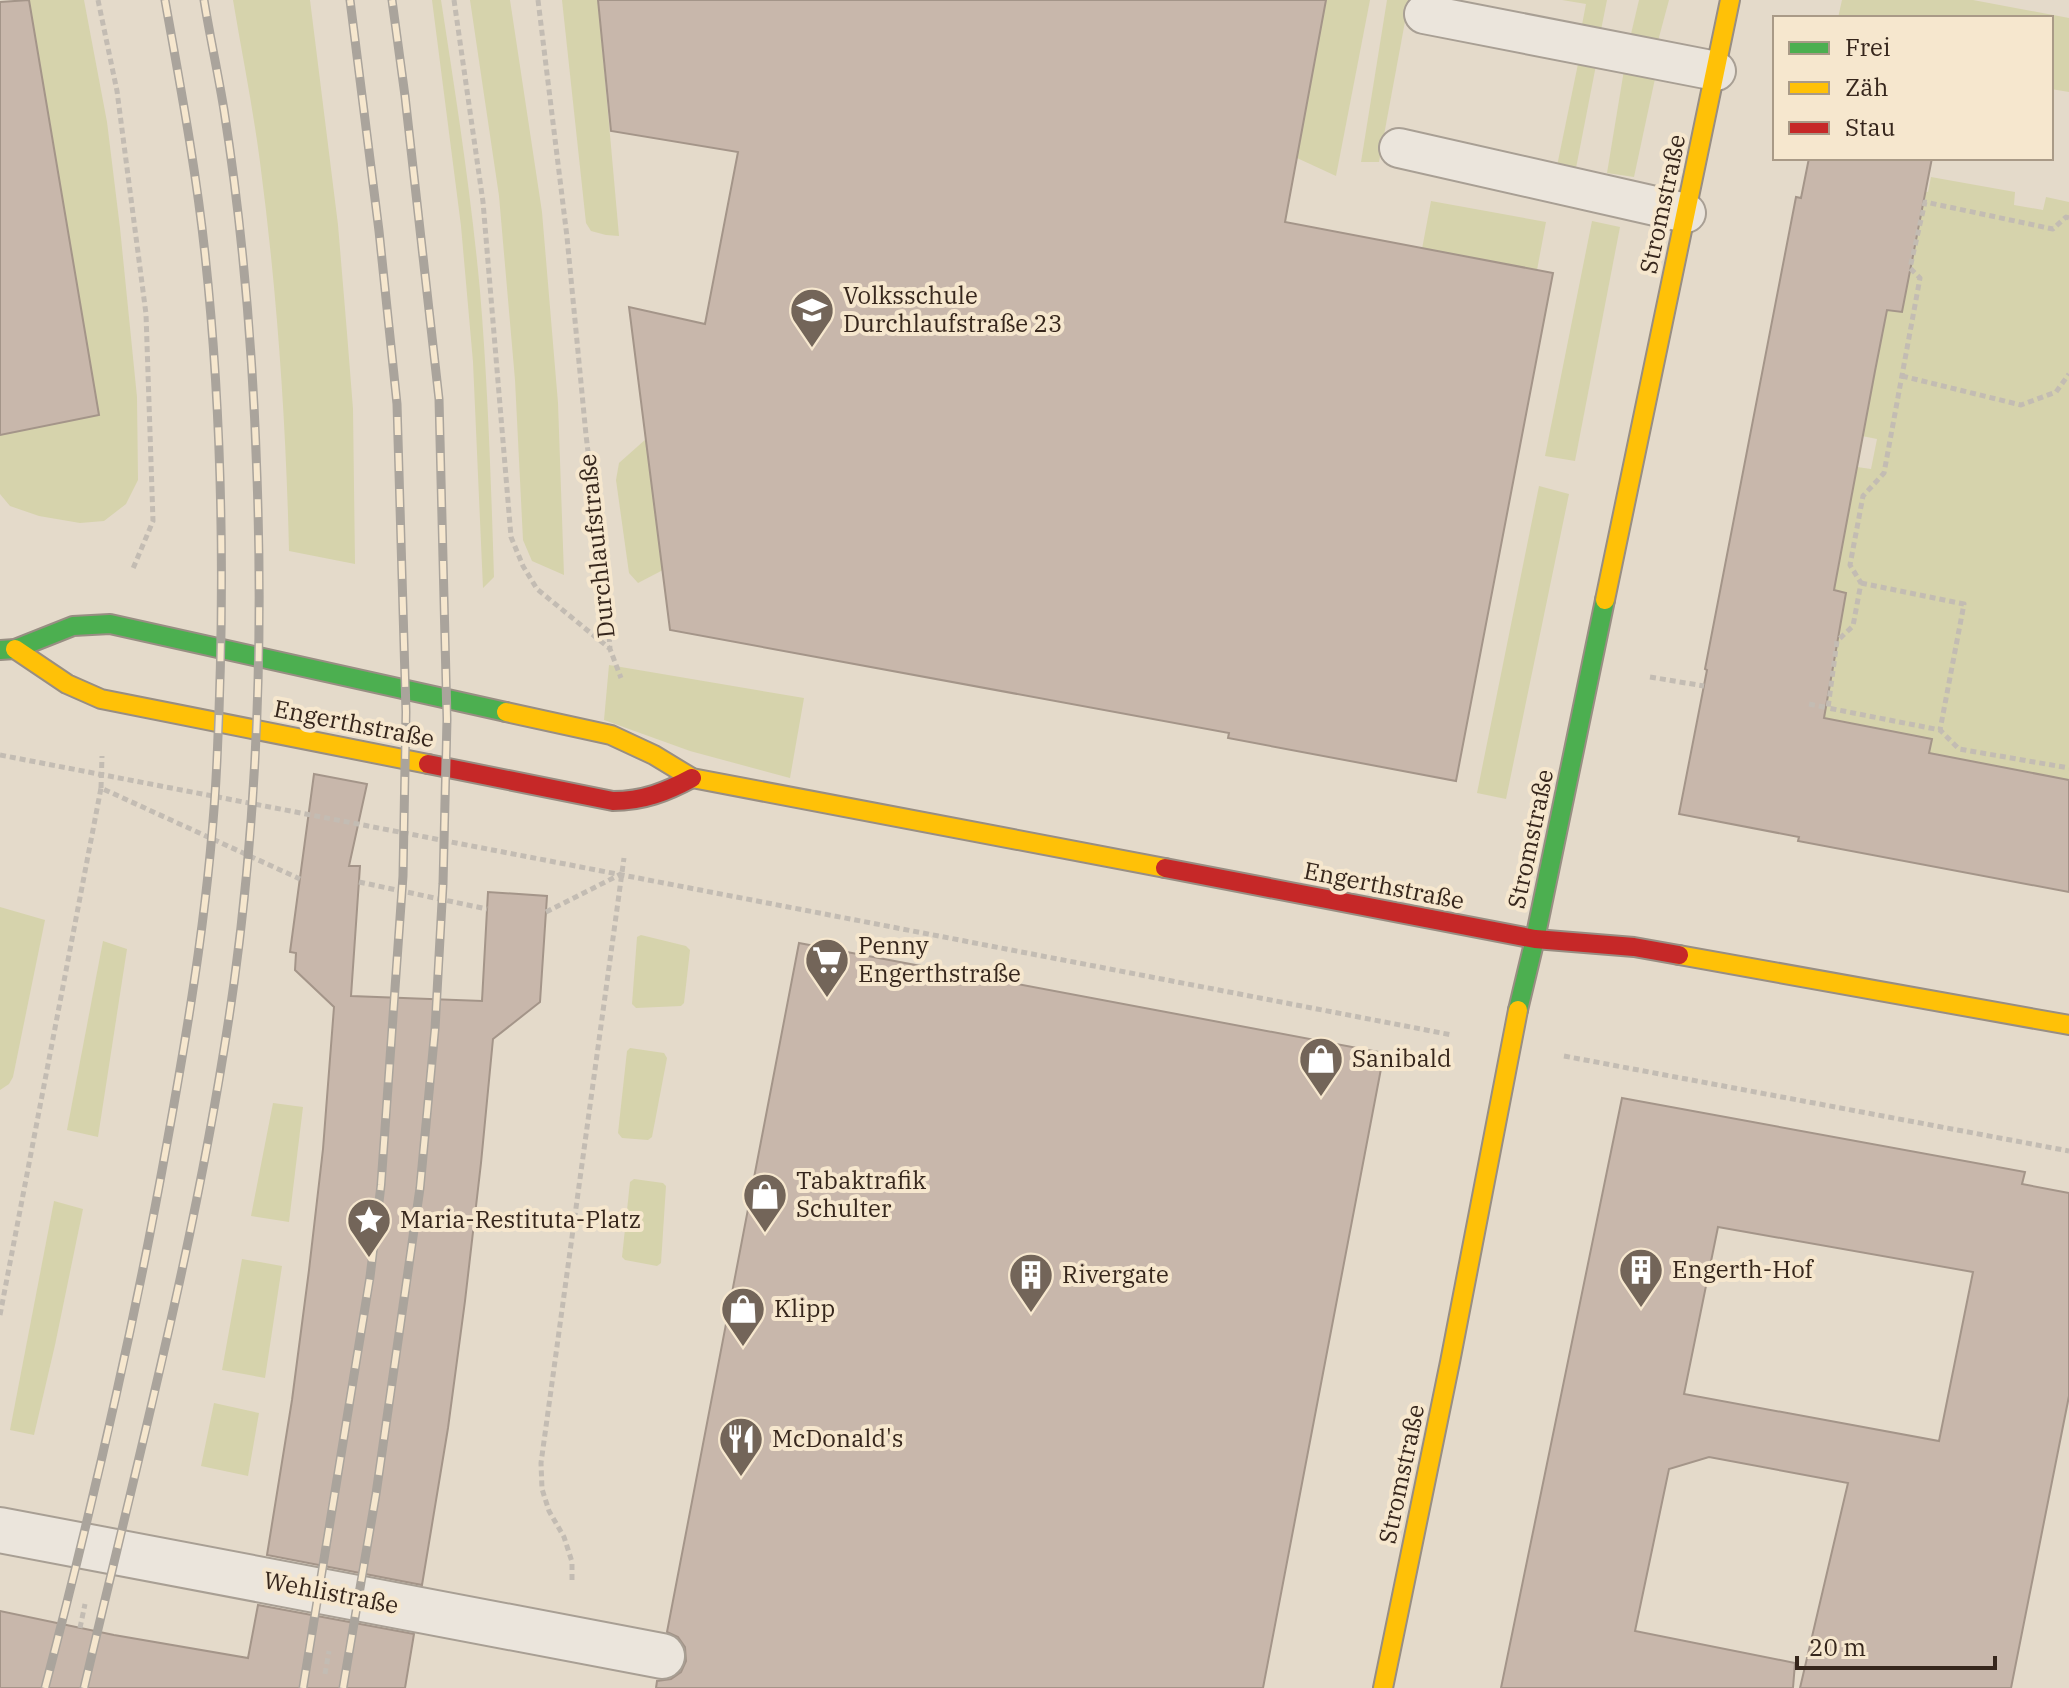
<svg xmlns="http://www.w3.org/2000/svg" width="2069" height="1688" viewBox="0 0 2069 1688" font-family="'IBM Plex Serif',serif">
	<rect width="100%" height="100%" fill="#e4daca"/>
	<g fill="#d6d3ac">
		<polygon points="29,0 84,0 107,122 120,228 137,397 138,480 126,504 104,521 80,523 39,516 10,506 0,494 0,435 99,415"/>
		<path d="M233,0H310L338,225L347,333L353,409L355,564L289,551C286,421 277,291 260,162C253,108 242,54 233,0Z"/>
		<path d="M432,0H441C456,97 471,193 480,291C488,386 491,482 494,577L483,588L473,362L461,226Z"/>
		<polygon points="470,0 510,0 542,212 558,403 564,575 532,561 523,540 515,380 499,196"/>
		<polygon points="562,0 598,0 619,236 606,235 591,231 586,223"/>
		<polygon points="1326,0 1370,0 1336,176 1297,158"/>
		<polygon points="1387,0 1409,0 1379,162 1361,162"/>
		<polygon points="1562,0 1607,0 1601,30 1582,25 1586,4"/>
		<polygon points="1639,0 1669,0 1658,41 1631,34"/>
		<polygon points="1842,0 1973,0 2069,18 2069,92 2051,89 2051,18 1838,18"/>
		<polygon points="1579,59 1597,60 1576,168 1557,166"/>
		<polygon points="1624,70 1656,74 1634,177 1607,173"/>
		<polygon points="1931,177 2015,192 2014,205 2043,210 2046,197 2069,202 2069,780 1929,753 1932,739 1903,733 1819,733 1846,593 1833,590 1857,467 1871,469 1877,439 1862,436 1886,310 1902,312 1908,283 1907,188 1928,192"/>
		<polygon points="1431,201 1546,222 1537,270 1422,249"/>
		<polygon points="1592,221 1620,227 1575,461 1545,456"/>
		<polygon points="646,439 663,570 638,583 629,573 616,480 619,463"/>
		<polygon points="1539,486 1569,494 1506,799 1477,793"/>
		<polygon points="609,665 804,698 790,778 690,751 604,720"/>
		<polygon points="0,907 45,920 13,1077 9,1084 0,1090"/>
		<polygon points="641,935 686,946 690,950 684,1003 681,1006 636,1008 632,1004 637,937"/>
		<polygon points="103,941 127,949 98,1137 67,1130"/>
		<polygon points="630,1048 664,1053 667,1058 652,1137 648,1140 622,1138 618,1133 627,1051"/>
		<polygon points="273,1103 303,1107 289,1222 251,1216"/>
		<polygon points="634,1179 663,1183 666,1186 661,1263 657,1266 625,1260 622,1257 630,1182"/>
		<polygon points="54,1201 83,1209 55,1345 34,1435 10,1430"/>
		<polygon points="242,1259 282,1266 265,1378 222,1370"/>
		<polygon points="214,1403 259,1413 248,1476 201,1466"/>
	</g>
	<g fill="#c8b7ab" stroke="#a49589" stroke-width="2" fill-rule="evenodd">
		<polygon points="29,0 99,415 0,435 0,2"/>
		<polygon points="598,0 1326,0 1285,222 1553,273 1456,781 1228,738 1229,733 670,630 629,307 705,324 738,152 611,131"/>
		<polygon points="1809,158 1932,158 1902,312 1887,310 1875,371 1834,590 1846,593 1824,718 1932,739 1929,753 2069,780 2069,892 1798,841 1799,837 1679,814 1707,670 1705,669 1796,197 1801,198"/>
		<polygon points="314,774 367,784 349,866 360,866 351,996 482,1001 488,892 547,896 540,1002 493,1039 481,1163 465,1301 448,1428 422,1585 267,1555 292,1400 309,1270 323,1149 334,1007 295,970 296,953 290,952"/>
		<polygon points="799,943 1384,1053 1263,1688 656,1688 657,1681 671,1679 681,1672 686,1661 685,1647 678,1637 667,1632"/>
		<path d="M1622,1098L2025,1172L2022,1184L2069,1193V1396L2011,1688H1800L1848,1483L1709,1457L1669,1469L1635,1631L1795,1663L1793,1688H1501ZM1718,1227L1973,1272L1939,1441L1684,1394Z"/>
		<polygon points="258,1605 414,1634 405,1688 0,1688 0,1611 114,1635 248,1658"/>
	</g>
	<g fill="none" stroke-linecap="round" stroke-linejoin="round">
		<g stroke="#a89f94" stroke-width="42">
			<g id="lane">
				<polyline points="1424,14 1716,71"/>
				<polyline points="1399,148 1686,213"/>
			</g>
		</g>
		<g stroke="#a89f94" stroke-width="48">
			<polyline id="street" points="0,1530 662,1656"/>
		</g>
		<g stroke="#988e83" stroke-width="22">
			<g id="fast">
				<polyline points="0,650 15,649 73,626 110,624 506,712"/>
				<polyline points="1518,1010 1535,939 1605,600"/>
			</g>
		</g>
		<g stroke="#988e83" stroke-width="22">
			<g id="slow">
				<polyline points="1605,600 1730,0"/>
				<polyline points="15,649 67,684 101,699 428,764"/>
				<polyline points="506,712 611,735 654,755 692,778 1165,868"/>
				<polyline points="1679,955 2069,1025"/>
				<polyline points="1383,1688 1450,1362 1518,1010"/>
			</g>
		</g>
		<g stroke="#988e83" stroke-width="22">
			<g id="jam">
				<path d="M428,764L613,801C643,801 666,792 692,778"/>
				<polyline points="1165,868 1535,939 1634,947 1679,955"/>
			</g>
		</g>
		<g stroke="#c3bcb3" stroke-width="5" stroke-dasharray="6 4" stroke-linecap="butt">
			<polyline points="98,0 117,91 146,314 153,521 132,571"/>
			<polyline points="454,0 483,202 511,537 523,566 537,589 609,648"/>
			<polyline points="538,0 567,237 586,435 608,617 610,649 621,678"/>
			<polyline points="2069,218 2066,217 2053,229 1925,202 1910,268 1920,278 1884,473 1863,496 1850,565 1861,583 1853,626 1837,641 1828,708 1940,730 1959,749 2069,768"/>
			<polyline points="1902,376 2021,405 2056,392 2069,374"/>
			<polyline points="1861,583 1964,604 1940,730"/>
			<polyline points="1650,677 1704,686"/>
			<polyline points="1809,704 1828,708"/>
			<polyline points="0,755 1452,1035"/>
			<polyline points="101,788 102,756"/>
			<polyline points="359,882 487,909"/>
			<polyline points="546,912 621,874"/>
			<polyline points="1564,1056 2069,1151"/>
			<polyline points="0,1315 101,788 300,879"/>
			<polyline points="572,1580 572,1562 564,1537 549,1511 542,1489 541,1463 624,858"/>
			<polyline points="80,1628 85,1604"/>
			<polyline points="325,1674 329,1651"/>
		</g>
		<use href="#lane" stroke="#ebe5dc" stroke-width="38"/>
		<use href="#street" stroke="#ebe5dc" stroke-width="44"/>
		<use href="#fast" stroke="#4caf50" stroke-width="18"/>
		<use href="#slow" stroke="#ffc107" stroke-width="18"/>
		<use href="#jam" stroke="#c62828" stroke-width="18"/>
		<g stroke="#aaa49c" stroke-width="9">
			<g id="rail">
				<path d="M45,1688C92,1508 134,1327 167,1143C190,1017 211,889 217,760C225,592 223,422 205,254C196,169 180,84 165,0"/>
				<path d="M84,1688C139,1454 201,1221 234,983C257,815 263,646 257,477C253,354 243,231 224,110C218,73 210,37 204,0"/>
				<polyline points="303,1688 370,1277 381,1185 403,876 406,712 397,404 379,231 350,0"/>
				<polyline points="343,1688 376,1494 420,1188 435,1029 443,884 447,719 439,399 405,96 392,0"/>
			</g>
		</g>
		<use href="#rail" stroke="#f6e7ce" stroke-width="6" stroke-dasharray="18" stroke-linecap="butt"/>
	</g>
	<defs>
		<g id="school-pin" transform="scale(2.3)"><path d="M0 17L-7.5 6A9.5 9.5 0 1 1 7.5 6Z" fill="#736559" stroke="#f6e7ce"/><path d="M0-5L7-2L0 1L-7-2ZM-4 1L0 2.5L4 1V4Q0 6-4 4Z" fill="#fff"/></g>
		<g id="supermarket-pin" transform="scale(2.3)"><path d="M0 17L-7.5 6A9.5 9.5 0 1 1 7.5 6Z" fill="#736559" stroke="#f6e7ce"/><path d="M-6-5.5h2.5l.6 2H6L4.5 2H-2.5L-4.4-4H-6ZM-1.5 3.2a1.3 1.3 0 1 0 .1 0ZM3 3.2a1.3 1.3 0 1 0 .1 0Z" fill="#fff"/></g>
		<g id="shop-pin" transform="scale(2.3)"><path d="M0 17L-7.5 6A9.5 9.5 0 1 1 7.5 6Z" fill="#736559" stroke="#f6e7ce"/><path d="M-5-2.5h2.3a2.7 3.5 0 0 1 5.4 0H5L5.5 6h-11ZM-1.5-2.5h3a1.5 2.3 0 0 0-3 0Z" fill="#fff"/></g>
		<g id="sight-pin" transform="scale(2.3)"><path d="M0 17L-7.5 6A9.5 9.5 0 1 1 7.5 6Z" fill="#736559" stroke="#f6e7ce"/><path d="M0-6L1.8-2.2L6-1.7L2.9 1.2L3.7 5.4L0 3.3L-3.7 5.4L-2.9 1.2L-6-1.7L-1.8-2.2Z" fill="#fff"/></g>
		<g id="building-pin" transform="scale(2.3)"><path d="M0 17L-7.5 6A9.5 9.5 0 1 1 7.5 6Z" fill="#736559" stroke="#f6e7ce"/><path d="M-4-6H4V6H1V3H-1V6H-4ZM-2.5-4.3h1.7v1.8h-1.7ZM.8-4.3h1.7v1.8H.8ZM-2.5-1h1.7V.8h-1.7ZM.8-1h1.7V.8H.8Z" fill="#fff"/></g>
		<g id="restaurant-pin" transform="scale(2.3)"><path d="M0 17L-7.5 6A9.5 9.5 0 1 1 7.5 6Z" fill="#736559" stroke="#f6e7ce"/><path d="M-5-6h1v4h1v-4h1v4h1v-4h1v5L-1.5 .5V6h-2V.5L-5-1ZM5-6V6H3V1.5H1.5Q1.5-4 5-6Z" fill="#fff"/></g>
	</defs>
	<g fill-rule="evenodd">
		<use href="#school-pin" x="812" y="310"/>
		<use href="#supermarket-pin" x="827" y="960"/>
		<use href="#shop-pin" x="1321" y="1059"/>
		<use href="#shop-pin" x="765" y="1195"/>
		<use href="#sight-pin" x="369" y="1220"/>
		<use href="#building-pin" x="1641" y="1270"/>
		<use href="#building-pin" x="1031" y="1275"/>
		<use href="#shop-pin" x="743" y="1309"/>
		<use href="#restaurant-pin" x="741" y="1439"/>
	</g>
	<g text-anchor="middle" stroke-width="8" stroke-linejoin="round" paint-order="stroke">
		<g font-size="24" fill="#36261c" stroke="#f6e7ce">
			<text transform="translate(1663 204) rotate(-78)" y="8">Stromstraße</text>
			<text transform="translate(597 546) rotate(-96)" y="8">Durchlaufstraße</text>
			<text transform="translate(354 724) rotate(11)" y="8">Engerthstraße</text>
			<text transform="translate(1531 839) rotate(-78)" y="8">Stromstraße</text>
			<text transform="translate(1384 886) rotate(11)" y="8">Engerthstraße</text>
			<text transform="translate(1402 1474) rotate(-78)" y="8">Stromstraße</text>
			<text transform="translate(331 1593) rotate(11)" y="8">Wehlistraße</text>
		</g>
		<g font-size="24" fill="#36261c" stroke="#f6e7ce" text-anchor="start">
			<text x="843" y="304">Volksschule<tspan x="843" dy="28">Durchlaufstraße 23</tspan></text>
			<text x="858" y="954">Penny<tspan x="858" dy="28">Engerthstraße</tspan></text>
			<text x="1352" y="1067">Sanibald</text>
			<text x="796" y="1189">Tabaktrafik<tspan x="796" dy="28">Schulter</tspan></text>
			<text x="400" y="1228">Maria-Restituta-Platz</text>
			<text x="1672" y="1278">Engerth-Hof</text>
			<text x="1062" y="1283">Rivergate</text>
			<text x="774" y="1317">Klipp</text>
			<text x="772" y="1447">McDonald's</text>
		</g>
	</g>
	<rect x="1773" y="16" width="280" height="144" fill="#f6e7ce" stroke="#a99a87" stroke-width="2"/>
	<rect x="1789" y="42" width="40" height="12" fill="#4caf50" stroke="#a99a87" stroke-width="2"/>
	<text x="1845" y="56" font-size="24" fill="#36261c">Frei</text>
	<rect x="1789" y="82" width="40" height="12" fill="#ffc107" stroke="#a99a87" stroke-width="2"/>
	<text x="1845" y="96" font-size="24" fill="#36261c">Zäh</text>
	<rect x="1789" y="122" width="40" height="12" fill="#c62828" stroke="#a99a87" stroke-width="2"/>
	<text x="1845" y="136" font-size="24" fill="#36261c">Stau</text>
	<path d="M1797 1656v12h198v-12" fill="none" stroke="#36261c" stroke-width="4"/>
	<text x="1809" y="1656" font-size="24" fill="#36261c" stroke="#f6e7ce" stroke-width="6" paint-order="stroke">20 m</text>
</svg>
